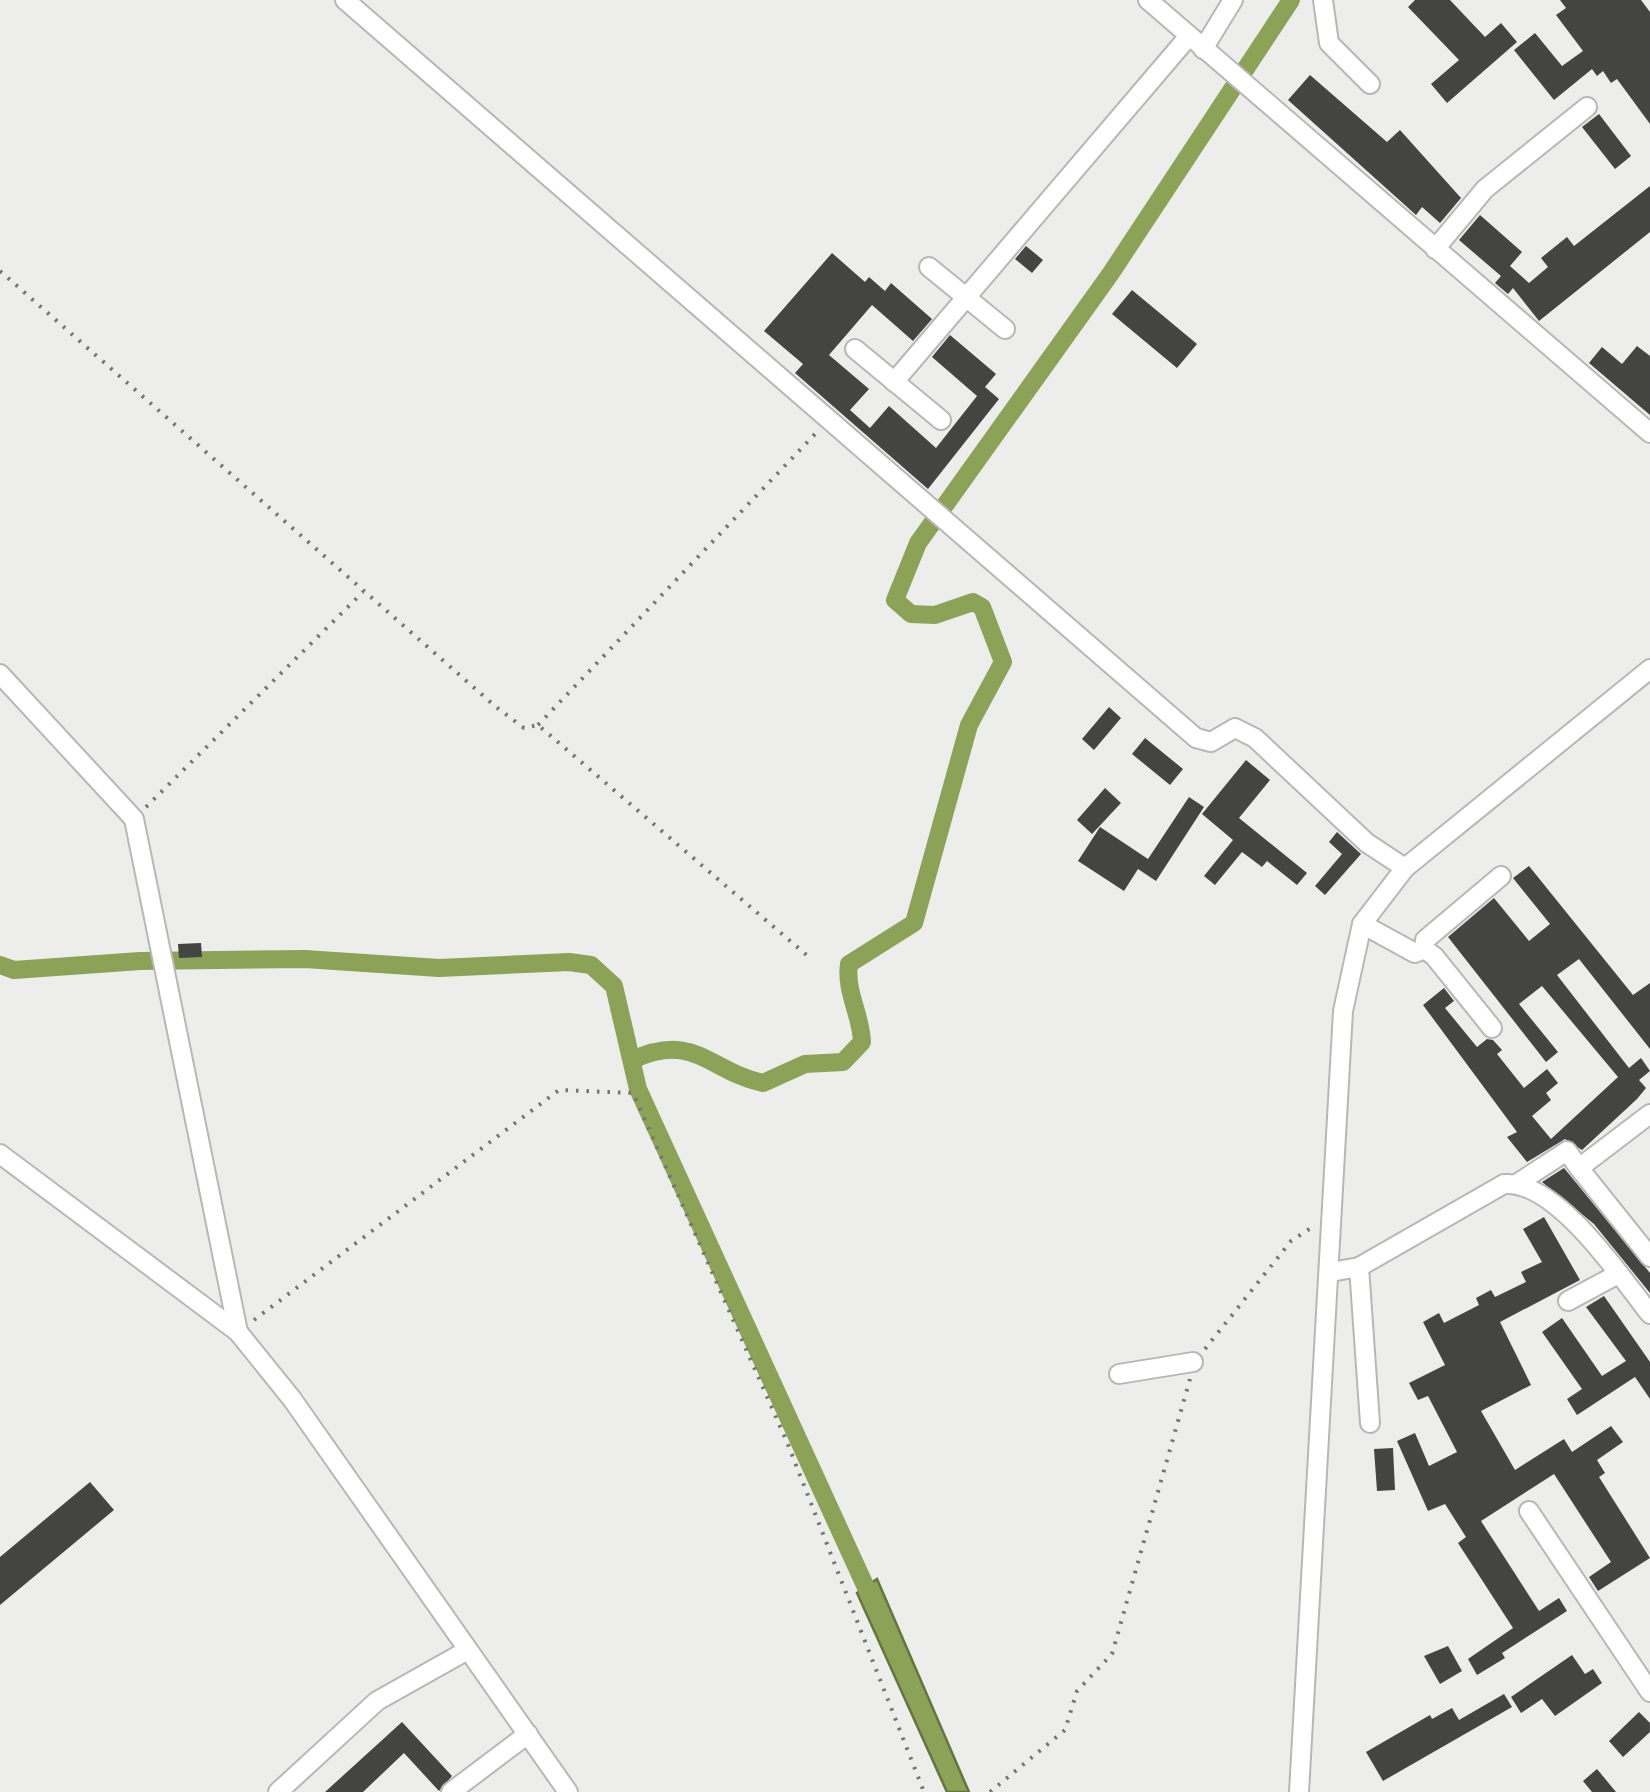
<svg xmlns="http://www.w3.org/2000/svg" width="1650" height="1792" viewBox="0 0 1650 1792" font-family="Merriweather,serif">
	<rect width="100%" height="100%" fill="#edeeeb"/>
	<polygon fill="#8ca256" stroke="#657540" stroke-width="2.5" points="877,1579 969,1792 947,1792 857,1593"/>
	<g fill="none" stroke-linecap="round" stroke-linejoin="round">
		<g stroke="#8ca256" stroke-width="18">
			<polyline points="0,965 14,970 140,961 305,959 439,968 569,962 591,965 614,986 638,1089 874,1605"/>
			<path d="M632,1060C695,1031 708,1071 763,1083L805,1064L843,1062L862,1042C861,1014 845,992 849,964L914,923L969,725L1003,662L982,607L973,602L935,615L911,614L895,600L918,543L1111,273L1291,0"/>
		</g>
	</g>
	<g fill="#444543">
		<polygon points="1415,0 1450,0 1485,37 1501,23 1517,42 1447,103 1431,84 1459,60 1408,7"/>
		<polygon points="1560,0 1641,0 1650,12 1650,124 1617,79 1611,83 1603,71 1597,76 1592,69 1554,100 1514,50 1535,33 1562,66 1583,51 1556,15 1566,8"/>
		<polygon points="1310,75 1387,142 1400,130 1461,198 1440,223 1422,207 1416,215 1288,100"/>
		<polygon points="1599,114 1631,156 1615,169 1582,127"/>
		<polygon points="1650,186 1650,232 1539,321 1513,288 1508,294 1495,283 1501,276 1459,240 1480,215 1522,252 1510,266 1529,283 1548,267 1541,258 1567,237 1574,246"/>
		<polygon points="1026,246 1043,260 1032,273 1015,259"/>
		<polygon points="832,253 865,282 869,277 885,291 891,283 932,319 913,341 872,305 829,355 869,389 850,410 870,428 889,406 936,448 977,396 932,357 950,335 996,374 985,387 999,399 928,489 795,373 803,364 764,331"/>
		<polygon points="1132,290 1197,344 1177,368 1112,314"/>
		<polygon points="1637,346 1650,356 1650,415 1589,363 1602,347 1622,364"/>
		<polygon points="1109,707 1121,718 1094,750 1082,739"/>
		<polygon points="1145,738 1183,769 1170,785 1132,754"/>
		<polygon points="1246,760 1270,780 1239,818 1307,873 1297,885 1267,861 1262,867 1242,852 1215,885 1204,876 1233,840 1202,814"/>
		<polygon points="1105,788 1121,803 1092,834 1077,820"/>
		<polygon points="1189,797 1204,807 1156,881 1138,869 1124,891 1078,861 1100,827 1148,859"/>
		<polygon points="1337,832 1361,854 1325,895 1315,886 1342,854 1329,842"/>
		<polygon points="1529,866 1633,995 1650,983 1650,1049 1579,959 1557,975 1629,1068 1641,1058 1650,1071 1639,1080 1646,1088 1637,1099 1582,1150 1565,1139 1527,1162 1507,1137 1517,1132 1423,1005 1444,988 1454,1001 1445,1008 1477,1047 1487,1039 1493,1040 1502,1050 1497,1054 1524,1088 1547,1069 1558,1083 1546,1093 1551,1100 1532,1116 1551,1139 1618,1077 1542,986 1519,1004 1558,1052 1546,1062 1448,937 1494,898 1529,941 1550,924 1513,878"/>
		<polygon points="201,943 202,957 179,958 178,944"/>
		<polygon points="1564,1168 1650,1273 1650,1293 1594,1224 1542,1182"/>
		<polygon points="1544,1217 1580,1280 1500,1322 1531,1385 1481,1411 1515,1470 1564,1439 1572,1452 1611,1426 1623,1442 1597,1460 1605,1473 1599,1477 1650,1558 1598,1591 1589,1577 1611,1562 1554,1474 1481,1521 1539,1611 1559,1598 1567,1611 1502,1653 1505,1658 1477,1675 1468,1659 1513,1628 1458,1543 1466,1537 1445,1504 1428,1511 1397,1441 1415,1433 1429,1466 1457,1452 1428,1396 1418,1400 1409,1383 1445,1365 1423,1322 1439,1313 1444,1323 1479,1305 1476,1298 1491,1290 1495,1297 1526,1282 1521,1272 1542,1262 1523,1229"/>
		<polygon points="1604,1296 1650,1362 1650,1399 1635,1377 1577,1415 1567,1399 1582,1389 1542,1332 1562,1318 1602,1376 1626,1361 1586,1307"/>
		<polygon points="1393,1448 1395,1490 1377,1491 1374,1449"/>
		<polygon points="90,1482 114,1510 0,1605 0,1557"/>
		<polygon points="1448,1646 1462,1671 1440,1684 1424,1656"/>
		<polygon points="1572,1655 1585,1674 1593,1669 1602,1683 1555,1716 1542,1699 1521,1713 1511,1697"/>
		<polygon points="1504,1694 1512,1707 1383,1781 1366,1752 1430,1715 1432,1719 1452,1708 1459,1720"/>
		<polygon points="1639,1712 1650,1723 1650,1732 1623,1757 1609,1741"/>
		<polygon points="402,1722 452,1776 439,1791 404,1753 363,1792 325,1792"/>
		<polygon points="1597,1769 1616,1792 1592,1792 1583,1781"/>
	</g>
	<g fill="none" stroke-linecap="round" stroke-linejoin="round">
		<g stroke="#b7b8b5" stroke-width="22">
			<g id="minor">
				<polyline points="345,0 1196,738 1211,742 1235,728 1255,738 1367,843 1405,868"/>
				<polyline points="1148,0 1650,433"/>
				<polyline points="1323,0 1329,43 1370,84"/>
				<polyline points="1203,49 1233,0"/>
				<polyline points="1435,249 1485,189 1587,107"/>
				<polyline points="929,267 1005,329"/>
				<polyline points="855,349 941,420"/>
				<polyline points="894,382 1189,36"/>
				<polyline points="0,674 134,819 238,1332"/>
				<polyline points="1362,924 1415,953 1424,949 1434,956 1492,1028"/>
				<polyline points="1424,949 1425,940 1501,876"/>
				<polyline points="0,1154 238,1332 292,1399 568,1792"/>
				<polyline points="1579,1168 1650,1257"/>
				<polyline points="1518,1183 1567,1151 1579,1168 1650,1114"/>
				<polyline points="1359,1267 1370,1423"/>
				<path d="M1331,1272L1359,1267L1504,1184C1556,1180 1620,1276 1650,1314"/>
				<polyline points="1568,1301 1618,1274"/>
				<polyline points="1119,1374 1193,1362"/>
				<polyline points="1529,1511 1650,1692"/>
				<polyline points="278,1792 377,1701 466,1651"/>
				<polyline points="451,1792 528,1734"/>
				<polyline points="1299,1792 1343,1011 1362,924 1405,868 1650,669"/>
			</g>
		</g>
		<g stroke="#747573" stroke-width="4" stroke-dasharray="2.5 8" stroke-linecap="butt">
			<polyline points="0,271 496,707 524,728 538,725 810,958"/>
			<polyline points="538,725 817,432"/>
			<polyline points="146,807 363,592"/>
			<polyline points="254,1320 559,1090 633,1093 787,1442 924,1792"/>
			<polyline points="1205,1349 1291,1241 1314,1226"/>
			<polyline points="990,1792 1065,1730 1077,1691 1112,1654 1190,1379"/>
		</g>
		<use href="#minor" stroke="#fff" stroke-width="18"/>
	</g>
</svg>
